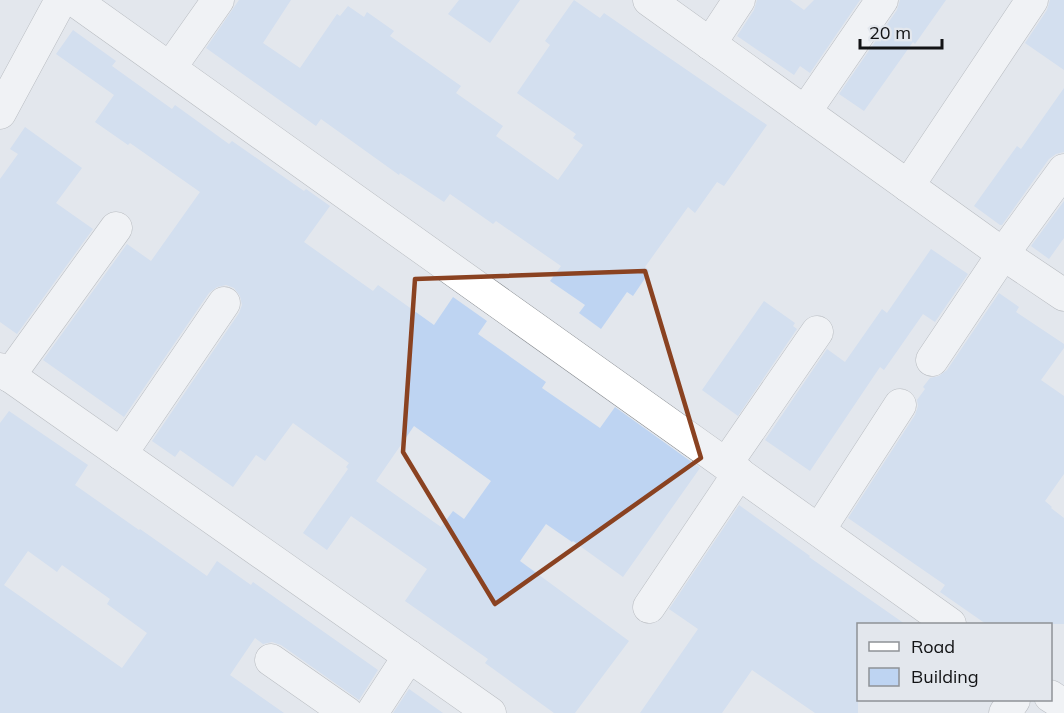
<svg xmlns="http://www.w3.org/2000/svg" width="1064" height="713" viewBox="0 0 1064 713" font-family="Mulish,sans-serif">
	<rect width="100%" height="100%" fill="#e3e7ed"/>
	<g fill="#bed4f2" fill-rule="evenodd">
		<polygon points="239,0 291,0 263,43 300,68 337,14 340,16 348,6 364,17 367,12 394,31 390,36 461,86 456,93 503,126 496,136 558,180 583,145 573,138 576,134 517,93 550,45 545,41 574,0 600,18 604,13 767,125 724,186 717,182 695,213 688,207 645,267 650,271 633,296 627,292 601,329 579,313 585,305 550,281 561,266 496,221 493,224 450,194 444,202 400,173 399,175 321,119 316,126 206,48"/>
		<polygon points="459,0 520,0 490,43 448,14"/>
		<polygon points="757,0 790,0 804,10 814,0 860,0 810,73 800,66 794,75 737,36 754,10"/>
		<polygon points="900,0 946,0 915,44 913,42 864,111 839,94 897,10"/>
		<polygon points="1050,0 1064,0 1064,70 1025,43 1047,10"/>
		<path d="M73,30L116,61L112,66L172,109L175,105L229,144L232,141L304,191L306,189L330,206L304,242L373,291L378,285L434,325L453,297L487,321L478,334L546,382L542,388L600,428L615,407L700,468L623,577L573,541L572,542L546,524L520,561L629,641L575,713H554L485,663L488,659L405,601L427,569L351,516L327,550L303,533L348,469L346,467L349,463L293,423L265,461L256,455L233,487L180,450L175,457L152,441L239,313L242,305L240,296L234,288L226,285L217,287L209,293L124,417L43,360L127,244L151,261L200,192L130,143L128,145L95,122L114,95L56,54ZM414,426L491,481L464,519L453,511L441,527L376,481Z"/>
		<polygon points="1064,88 1064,152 1056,154 1049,159 1002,225 1000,225 974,206 1017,146 1021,149"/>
		<polygon points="25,127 82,168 56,203 93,229 17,334 0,322 0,179 18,154 10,149"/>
		<polygon points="1064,201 1064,238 1049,259 1031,246"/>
		<polygon points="931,249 968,274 935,322 923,314 884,370 880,367 810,471 765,440 827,349 845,362 882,309 887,313"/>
		<polygon points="999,293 1019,307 1016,312 1064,344 1064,348 1041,380 1064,396 1064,474 1045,501 1052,507 1051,508 1064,518 1064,624 986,624 940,592 945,585 848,518 915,415 918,406 917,400 925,389 923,387 930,378 939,376 947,370"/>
		<polygon points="764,301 795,323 793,326 797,329 738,416 702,390"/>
		<path d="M9,411L88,465L75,485L139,530L140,529L207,576L217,561L251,585L253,582L378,670L359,700L281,645L272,642L263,644L255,638L230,675L284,713H0V423ZM28,551L57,572L62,565L110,599L107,604L147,633L122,668L4,585Z"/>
		<polygon points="739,505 810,556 809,557 905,624 858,624 858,713 815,713 752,670 722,713 640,713 698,629 669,609"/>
		<polygon points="409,689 443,713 393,713"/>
	</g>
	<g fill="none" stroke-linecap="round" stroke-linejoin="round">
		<g stroke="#85898e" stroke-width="33">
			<g id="minor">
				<polyline points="74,0 950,624"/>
				<polyline points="649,0 1003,254 1064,295"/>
				<polyline points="710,44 739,0"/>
				<polyline points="170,68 218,0"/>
				<polyline points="805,112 882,0"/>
				<polyline points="0,113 61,0"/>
				<polyline points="908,186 1032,0"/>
				<polyline points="932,360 1003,254 1064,170"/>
				<polyline points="0,369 490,713"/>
				<polyline points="9,376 116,228"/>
				<polyline points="121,454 224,303"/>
				<polyline points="726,464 817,332"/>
				<polyline points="819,530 900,405"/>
				<polyline points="649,607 739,473"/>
				<polyline points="271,660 347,713"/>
				<polyline points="1050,696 1064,705"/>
				<polyline points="372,713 409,656"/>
				<polyline points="1005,713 1014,700"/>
			</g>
		</g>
		<use href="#minor" stroke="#fff" stroke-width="32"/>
	</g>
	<path d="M0 0H1064V713H0ZM645,271L701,458L495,604L403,452L415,279Z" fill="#e3e7ed" fill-opacity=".55" fill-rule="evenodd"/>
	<path fill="none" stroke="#8a4221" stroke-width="4.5" stroke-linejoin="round" d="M645,271L701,458L495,604L403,452L415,279Z"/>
	<rect x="857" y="623" width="195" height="78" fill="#e3e7ed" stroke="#8f9297" stroke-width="1.5"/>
	<rect x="869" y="642" width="30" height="9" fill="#ffffff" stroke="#8f9297" stroke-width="1.5"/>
	<text x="911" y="653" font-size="18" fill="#121315">Road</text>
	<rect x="869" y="668" width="30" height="18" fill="#bed4f2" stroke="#8f9297" stroke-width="1.5"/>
	<text x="911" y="683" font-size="18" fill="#121315">Building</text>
	<path d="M860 39v9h82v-9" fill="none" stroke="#121315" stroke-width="3"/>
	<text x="869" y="39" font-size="18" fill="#121315" stroke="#e3e7ed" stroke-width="4.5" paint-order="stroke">20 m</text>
</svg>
